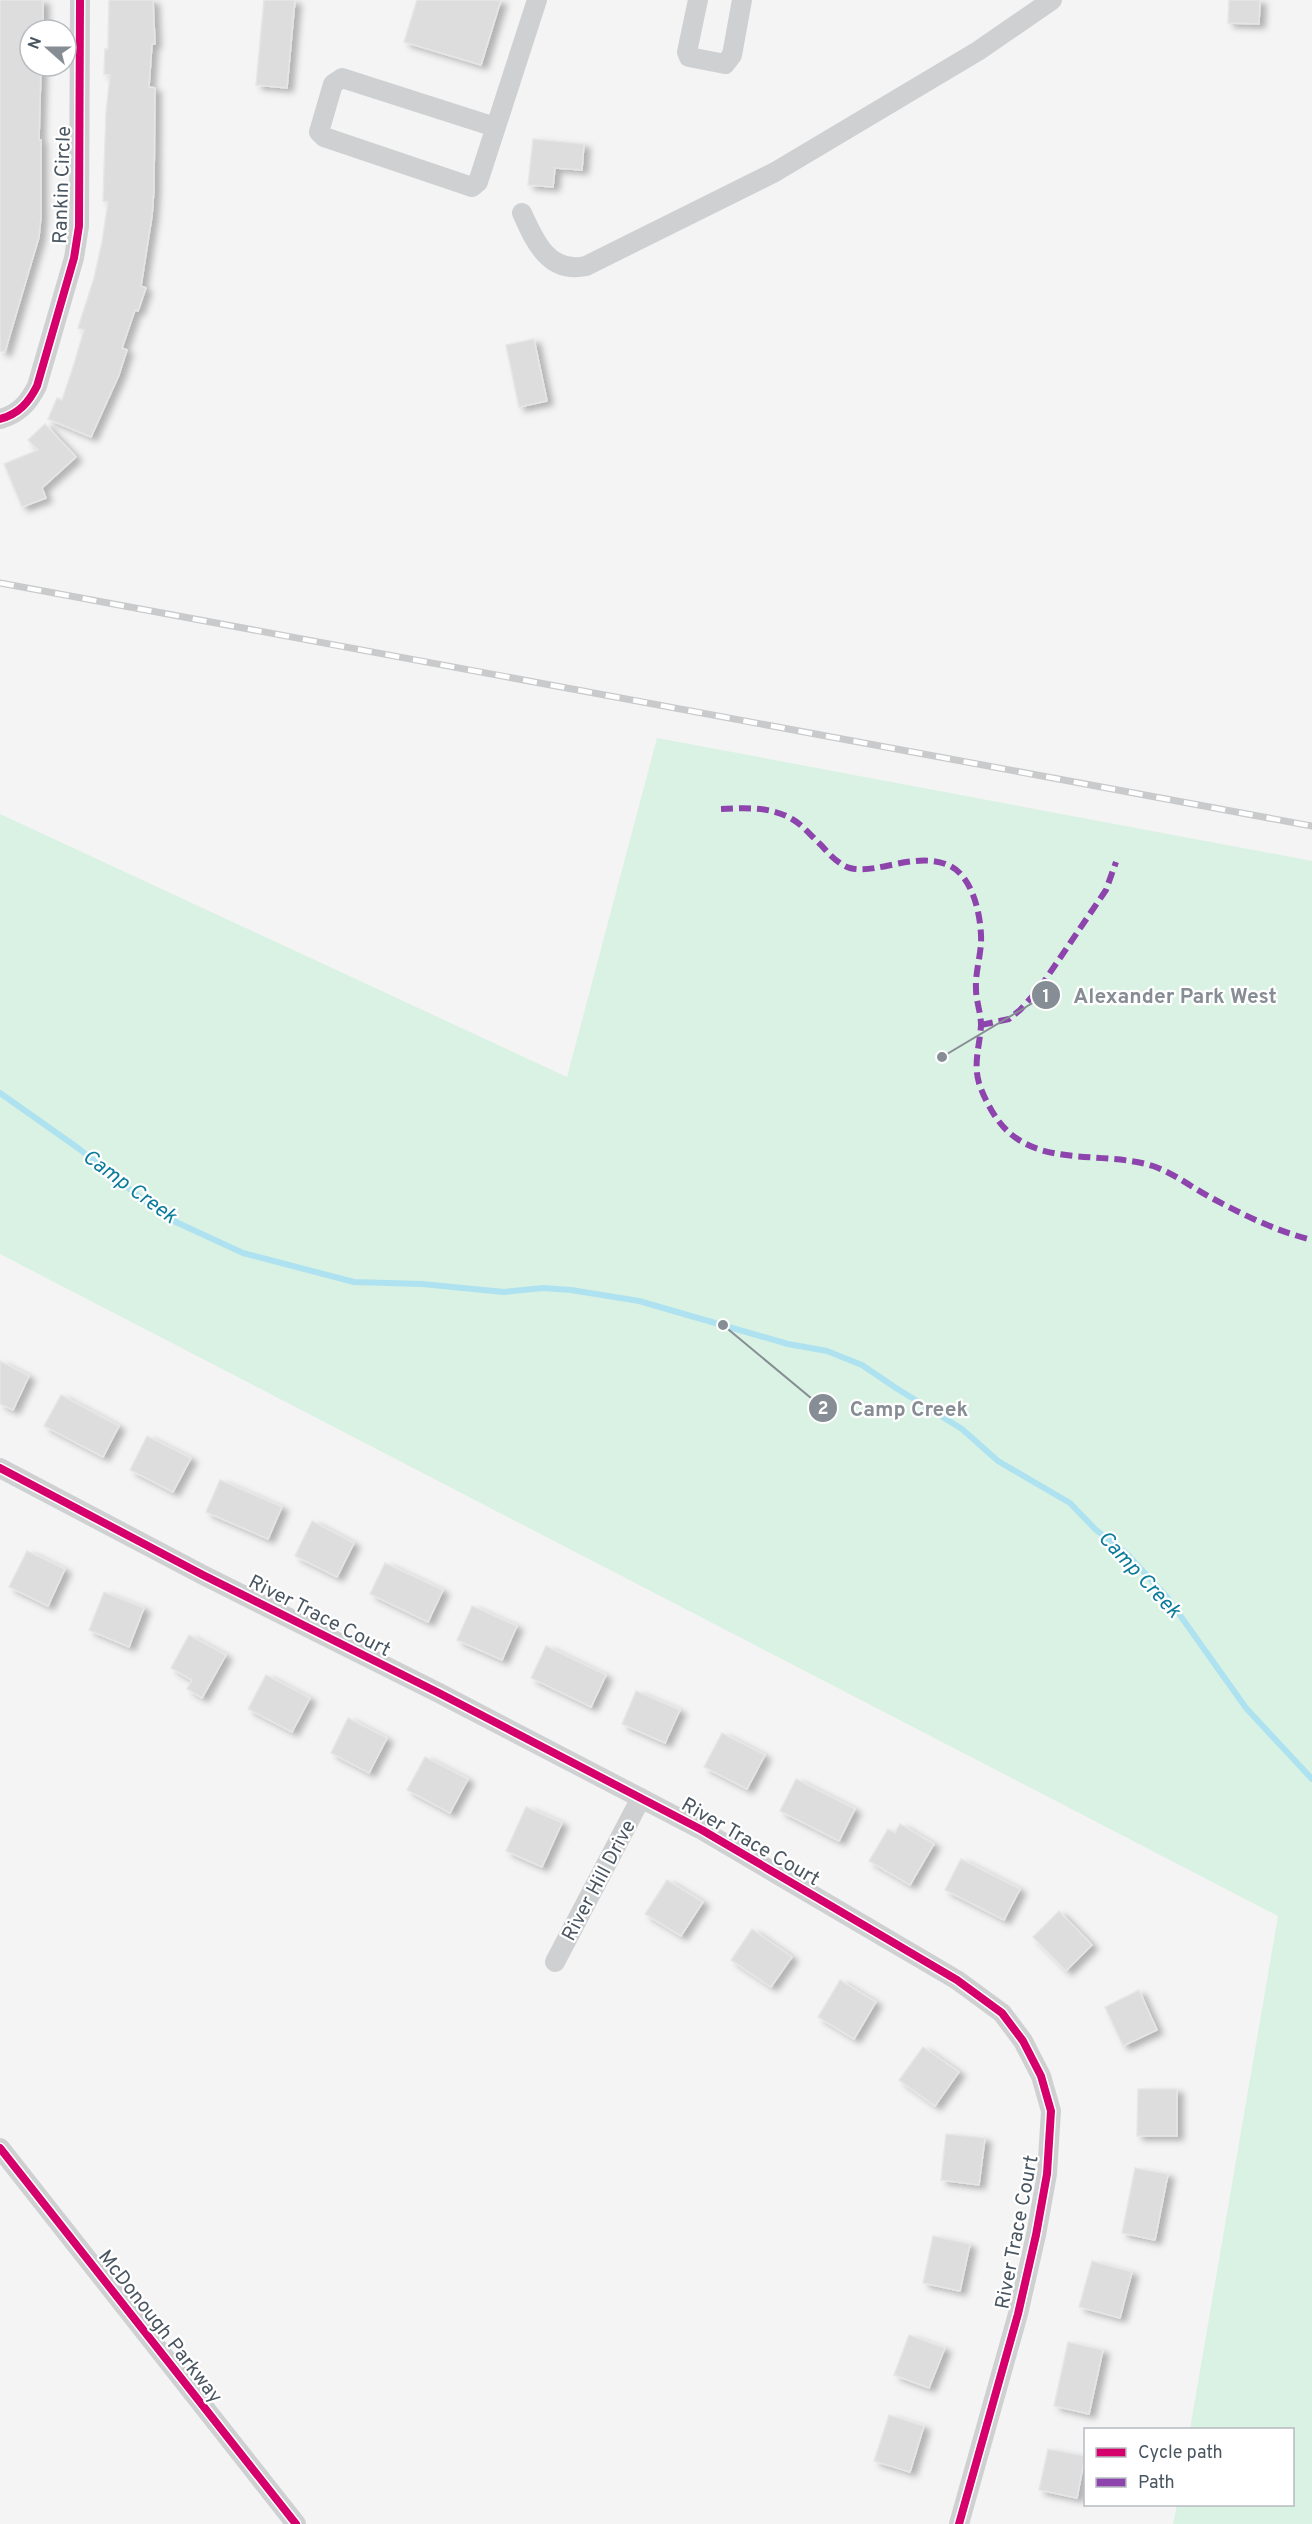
<svg xmlns="http://www.w3.org/2000/svg" width="1312" height="2524" viewBox="0 0 1312 2524" font-family="Overpass,sans-serif">
	<defs>
		<filter id="shadow"><feDropShadow dx="6" dy="4" stdDeviation="3" flood-color="#0004"/></filter>
	</defs>
	<rect width="100%" height="100%" fill="#f4f4f4"/>
	<polygon fill="#d9f2e3" points="657,738 1312,861 1312,2524 1173,2524 1177,2505 1292,2504 1292,2430 1190,2429 1278,1916 0,1254 0,814 567,1077"/>
	<g fill="none" stroke-linecap="round" stroke-linejoin="round">
		<polyline stroke="#aee2f0" stroke-width="6" points="0,1093 78,1148 165,1217 243,1253 354,1282 422,1284 504,1292 543,1288 571,1290 639,1301 788,1344 827,1351 862,1365 896,1388 962,1429 998,1461 1070,1503 1095,1529 1127,1554 1167,1597 1246,1708 1312,1779"/>
	</g>
	<g fill="#ddddde" stroke="#e5e6e7" stroke-width="1.5" filter="url(#shadow)">
		<polygon points="0,0 43,0 43,30 30,30 30,66 41,66 39,140 41,140 41,216 39,237 5,352 0,351"/>
		<polygon points="109,0 153,0 155,44 152,44 149,87 155,88 154,189 152,216 141,286 146,288 138,311 135,310 122,348 127,350 119,375 91,437 48,419 57,398 62,400 75,361 84,330 78,328 94,278 102,242 108,202 103,201 106,113 110,75 104,74 105,49 108,49"/>
		<polygon points="264,0 295,0 287,88 256,85"/>
		<polygon points="417,0 501,0 481,65 404,42"/>
		<polygon points="1229,0 1260,0 1259,24 1228,23"/>
		<polygon points="533,139 584,144 582,170 555,168 553,187 528,185"/>
		<polygon points="534,339 547,401 519,407 506,345"/>
		<polygon points="45,424 76,457 42,488 46,498 22,507 4,464 38,450 28,440"/>
		<polygon points="0,1361 29,1376 13,1410 0,1404"/>
		<polygon points="61,1395 119,1426 103,1457 44,1426"/>
		<polygon points="147,1436 191,1458 173,1492 130,1470"/>
		<polygon points="220,1480 282,1507 268,1539 206,1512"/>
		<polygon points="312,1521 354,1543 337,1577 295,1556"/>
		<polygon points="27,1551 65,1569 48,1606 9,1587"/>
		<polygon points="385,1563 443,1590 428,1622 370,1594"/>
		<polygon points="104,1592 144,1608 129,1647 89,1630"/>
		<polygon points="472,1606 517,1626 502,1660 457,1640"/>
		<polygon points="189,1635 226,1655 202,1698 187,1689 192,1680 171,1668"/>
		<polygon points="546,1646 606,1675 591,1707 531,1678"/>
		<polygon points="266,1675 310,1698 292,1732 248,1709"/>
		<polygon points="636,1691 680,1710 665,1743 622,1724"/>
		<polygon points="348,1718 387,1738 369,1773 331,1753"/>
		<polygon points="722,1733 765,1755 747,1789 704,1767"/>
		<polygon points="425,1757 468,1779 450,1813 407,1790"/>
		<polygon points="796,1779 855,1809 839,1841 780,1811"/>
		<polygon points="526,1807 562,1823 542,1867 506,1851"/>
		<polygon points="900,1824 934,1844 910,1885 869,1861 888,1829 895,1833"/>
		<polygon points="961,1859 1020,1889 1004,1920 945,1890"/>
		<polygon points="667,1880 703,1902 681,1936 645,1914"/>
		<polygon points="1059,1911 1092,1945 1066,1971 1033,1937"/>
		<polygon points="752,1929 792,1957 771,1987 731,1960"/>
		<polygon points="840,1980 876,2002 854,2039 818,2017"/>
		<polygon points="1139,1990 1157,2030 1123,2046 1105,2007"/>
		<polygon points="923,2047 959,2072 935,2106 899,2080"/>
		<polygon points="1138,2089 1177,2089 1177,2136 1137,2136"/>
		<polygon points="946,2134 985,2138 979,2185 941,2180"/>
		<polygon points="1135,2168 1168,2174 1155,2240 1122,2233"/>
		<polygon points="933,2236 970,2244 960,2291 923,2283"/>
		<polygon points="1092,2261 1132,2272 1120,2318 1079,2307"/>
		<polygon points="909,2335 945,2348 929,2388 894,2375"/>
		<polygon points="1068,2342 1103,2350 1089,2414 1054,2406"/>
		<polygon points="889,2415 924,2426 910,2472 874,2461"/>
		<polygon points="1048,2449 1085,2456 1077,2498 1039,2490"/>
	</g>
	<g fill="none" stroke-linecap="round" stroke-linejoin="round">
		<g stroke="#ced0d2" stroke-width="20">
			<polyline points="698,0 687,52 689,57 725,64 732,55 742,0"/>
			<polyline points="495,127 342,78 333,84 319,132 324,137 472,187 478,182 537,0"/>
			<path d="M522,213C535,242 549,274 586,266L775,172L978,51L1052,0"/>
			<path d="M0,419C19,414 29,402 37,386L74,258L79,226L80,0"/>
			<polyline points="0,1468 203,1575 439,1693 702,1830 957,1980 1002,2013 1023,2041 1041,2076 1051,2111 1047,2174 1036,2235 1018,2314 959,2524"/>
			<polyline points="555,1962 641,1798"/>
			<polyline points="0,2148 296,2524"/>
		</g>
		<g stroke="#c9cacc" stroke-width="7">
			<polyline id="rail" points="0,583 1312,826"/>
		</g>
		<use href="#rail" stroke="#fff" stroke-width="4.5" stroke-dasharray="14" stroke-linecap="butt"/>
		<g stroke="#8e44ad" stroke-width="6" stroke-dasharray="12 6" stroke-linecap="butt">
			<path d="M721,809C744,808 770,806 792,819C803,825 812,837 822,846C829,854 839,865 850,868C876,875 915,851 948,865C972,875 980,912 981,935C982,953 975,971 976,989C976,1001 981,1013 981,1025C980,1045 973,1063 979,1083C982,1093 989,1107 995,1116C1031,1171 1099,1149 1153,1166C1173,1173 1190,1186 1208,1196C1241,1214 1276,1231 1312,1240"/>
			<polyline points="981,1025 1009,1019 1020,1010 1039,989 1106,890 1116,862"/>
		</g>
		<g stroke="#fff" stroke-width="11">
			<g id="cycleway">
				<path d="M0,419C19,414 29,402 37,386L74,258L79,226L80,0"/>
				<polyline points="0,1468 203,1575 439,1693 702,1830 957,1980 1002,2013 1023,2041 1041,2076 1051,2111 1047,2174 1036,2235 1018,2314 959,2524"/>
				<polyline points="0,2148 296,2524"/>
			</g>
		</g>
		<use href="#cycleway" stroke="#d6006c" stroke-width="8"/>
	</g>
	<g text-anchor="middle" stroke-width="4.5" stroke-linejoin="round" paint-order="stroke">
		<g font-size="20" fill="#4a5661" stroke="#fff">
			<text transform="translate(61 185) rotate(-88)" y="7">Rankin Circle</text>
			<text transform="translate(320 1615) rotate(27)" y="7">River Trace Court</text>
			<text transform="translate(751 1841) rotate(30)" y="7">River Trace Court</text>
			<text transform="translate(598 1880) rotate(-62)" y="7">River Hill Drive</text>
			<text transform="translate(1016 2232) rotate(-79)" y="7">River Trace Court</text>
			<text transform="translate(161 2326) rotate(52)" y="7">McDonough Parkway</text>
		</g>
		<g font-size="21" font-style="italic" fill="#0c7c9b" stroke="#fff">
			<text transform="translate(130 1186) rotate(36)" y="7">Camp Creek</text>
			<text transform="translate(1140 1574) rotate(47)" y="7">Camp Creek</text>
		</g>
	</g>
	<path fill="none" stroke="#868d94" stroke-width="2" d="M942 1057L1046 995M723 1325L823 1408"/>
	<g fill="#868d94" stroke="#fff" stroke-width="2">
		<circle cx="942" cy="1057" r="6"/>
		<circle cx="723" cy="1325" r="6"/>
		<circle cx="1046" cy="995" r="15"/>
		<circle cx="823" cy="1408" r="15"/>
	</g>
	<g font-size="18" text-anchor="middle" font-weight="bold" fill="#fff">
		<text x="1046" y="1002">1</text>
		<text x="823" y="1414">2</text>
	</g>
	<g font-size="21" text-anchor="middle" font-weight="bold" fill="#868d94" stroke="#fff" stroke-width="4.5" stroke-linejoin="round" paint-order="stroke">
		<text x="1175" y="1003">Alexander Park West</text>
		<text x="909" y="1416">Camp Creek</text>
	</g>
	<rect x="1084" y="2428" width="210" height="78" fill="#ffffff" stroke="#b7bbc0" stroke-width="1.5"/>
	<rect x="1096" y="2448" width="30" height="9" fill="#d6006c" stroke="#b7bbc0" stroke-width="1.5"/>
	<text x="1138" y="2458" font-size="18" fill="#4a5661">Cycle path</text>
	<rect x="1096" y="2478" width="30" height="9" fill="#8e44ad" stroke="#b7bbc0" stroke-width="1.5"/>
	<text x="1138" y="2488" font-size="18" fill="#4a5661">Path</text>
	<g transform="translate(48 48) rotate(291)"><circle r="28" fill="#ffffff" stroke="#b7bbc0" stroke-width="1.5"/>
	<path d="M0-4.5L10 22L0 15L-10 22Z" fill="#868d94"/>
	<text y="-9" font-size="16" font-weight="bold" text-anchor="middle" fill="#4a5661">N</text>
	</g>
</svg>
